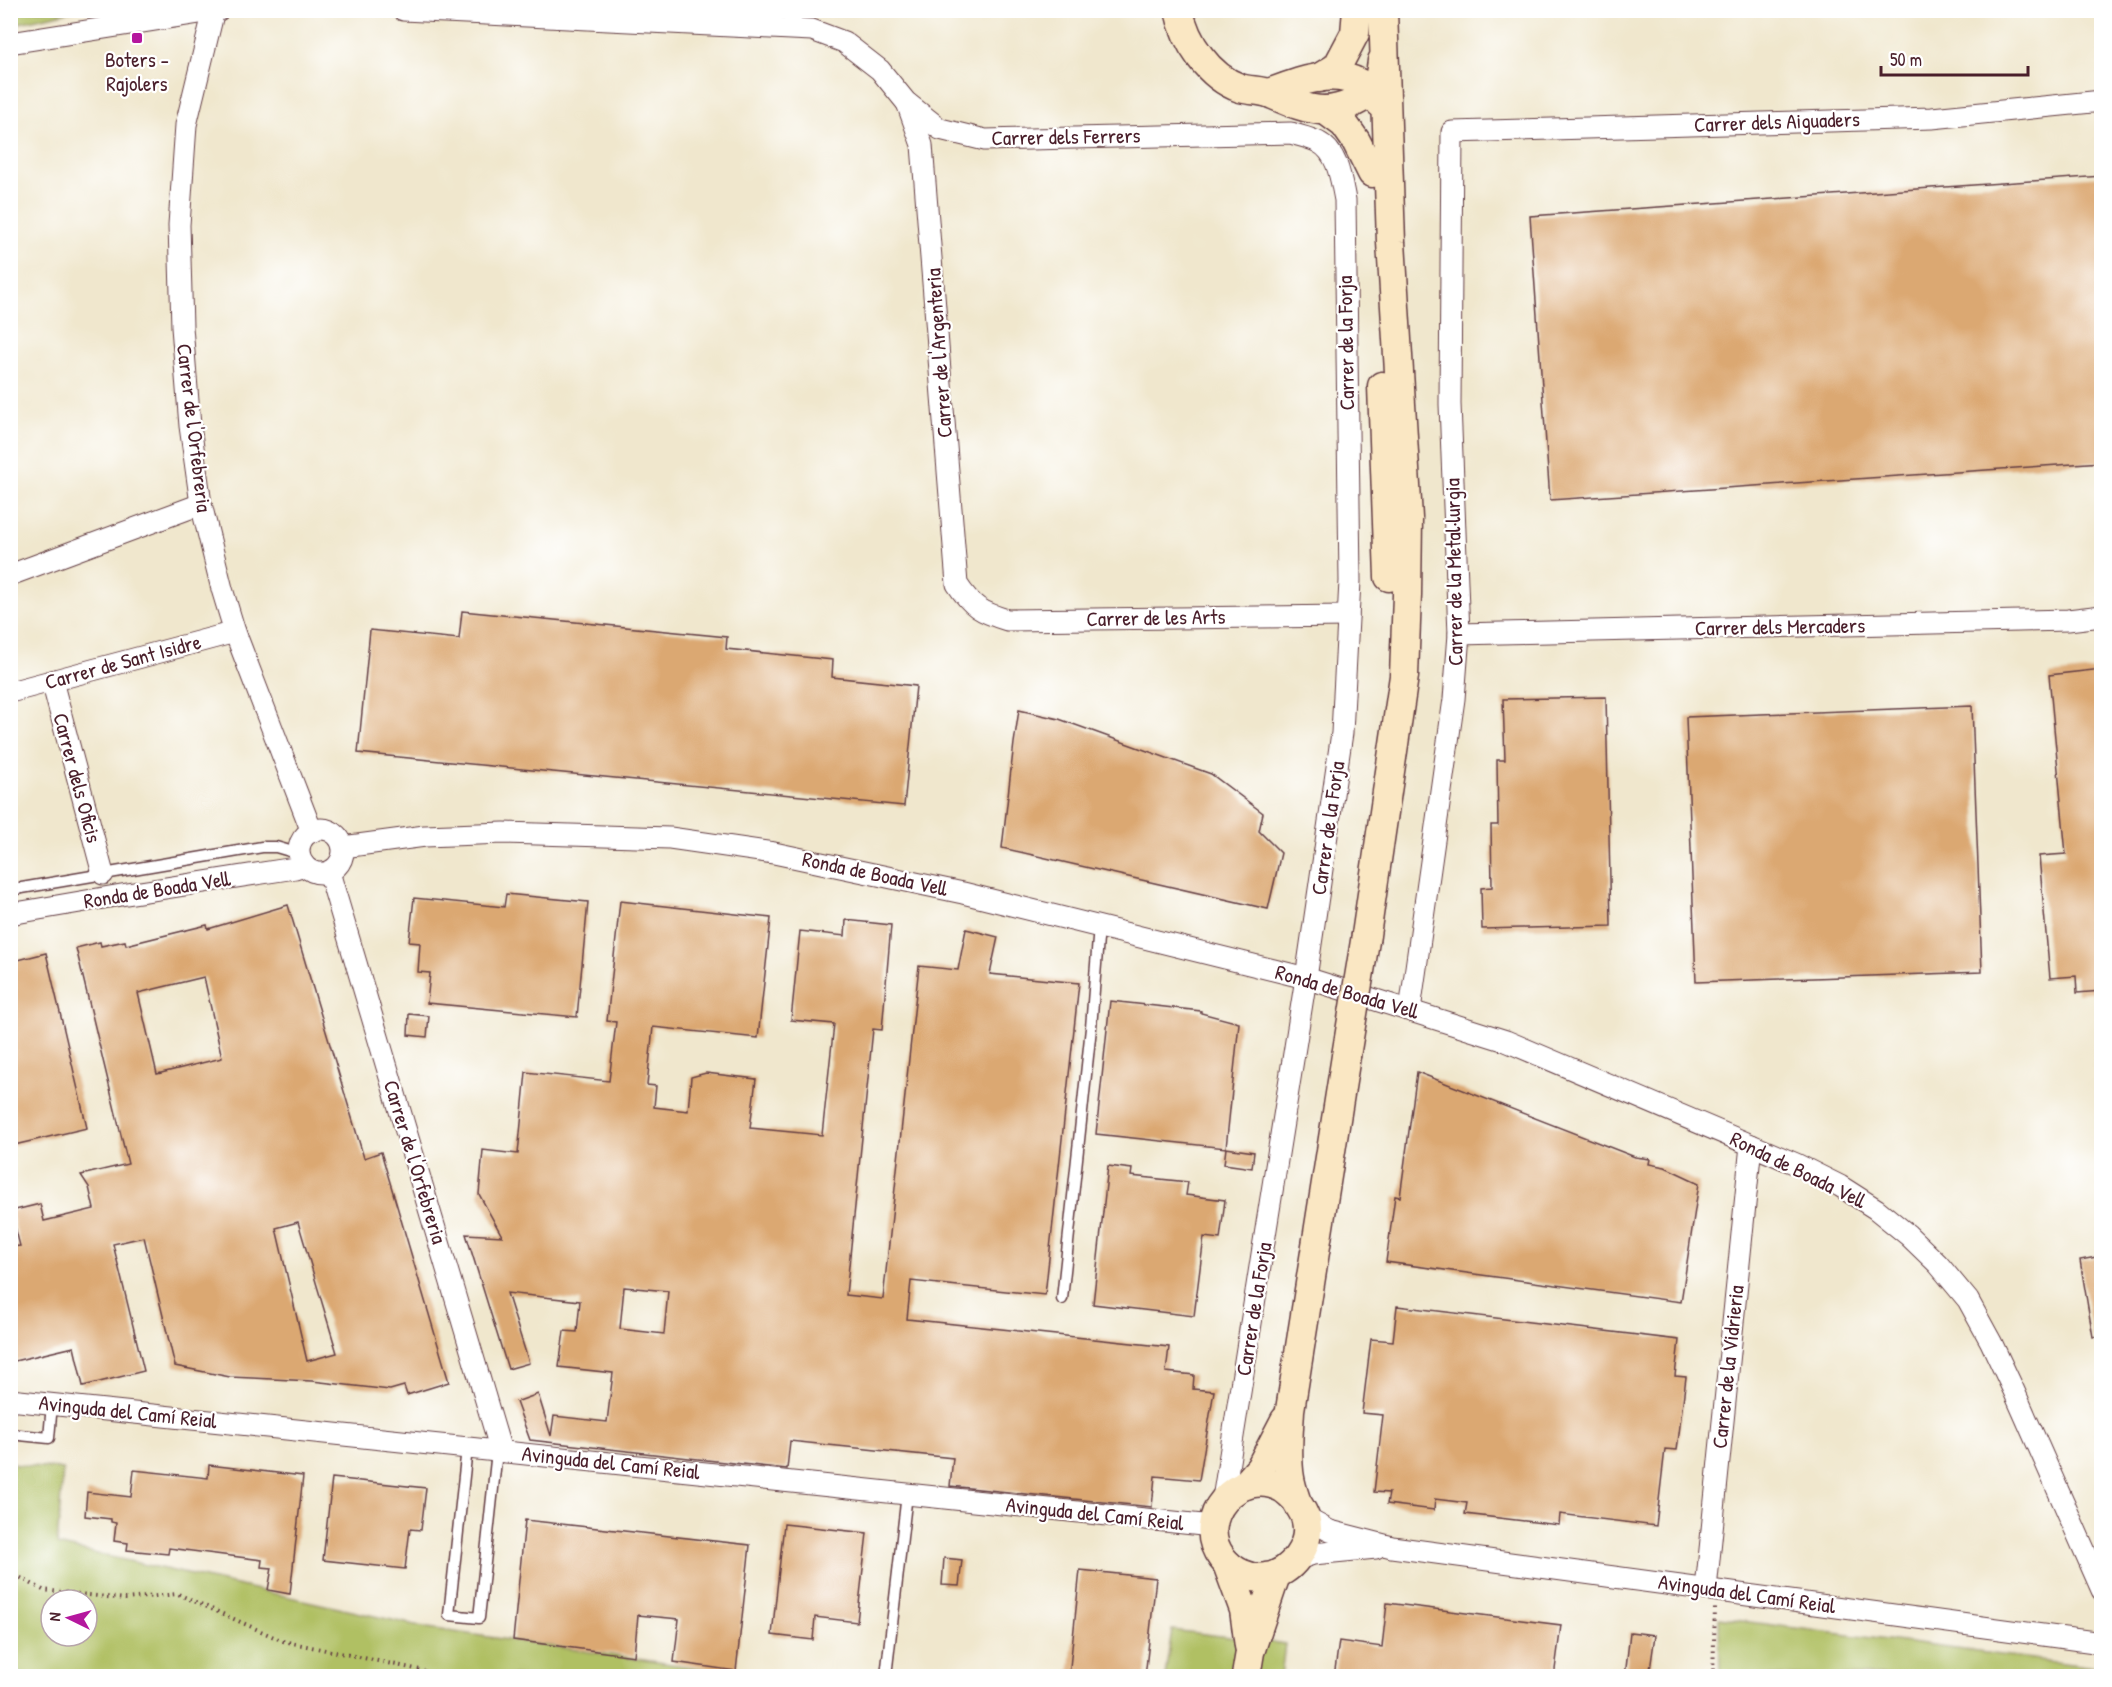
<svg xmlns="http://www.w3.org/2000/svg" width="2112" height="1687" viewBox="0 0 2112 1687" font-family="'Patrick Hand',sans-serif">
	<rect width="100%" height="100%" fill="#fff"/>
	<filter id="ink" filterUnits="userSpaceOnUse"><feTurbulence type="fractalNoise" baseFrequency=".0167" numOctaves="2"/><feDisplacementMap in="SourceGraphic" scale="12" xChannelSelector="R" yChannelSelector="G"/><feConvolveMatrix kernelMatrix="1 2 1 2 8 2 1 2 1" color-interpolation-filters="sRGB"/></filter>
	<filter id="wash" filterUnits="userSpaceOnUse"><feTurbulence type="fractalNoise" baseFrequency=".008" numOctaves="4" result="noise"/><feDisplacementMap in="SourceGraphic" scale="24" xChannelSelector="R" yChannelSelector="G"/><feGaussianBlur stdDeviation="1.35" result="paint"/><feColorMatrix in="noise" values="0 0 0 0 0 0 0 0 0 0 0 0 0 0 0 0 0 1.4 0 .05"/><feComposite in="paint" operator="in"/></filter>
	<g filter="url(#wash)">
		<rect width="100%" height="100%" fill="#f0e7cd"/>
		<g fill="#b0c063" stroke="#7d7047" stroke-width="1.5" fill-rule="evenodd">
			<polygon points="11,10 73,10 73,11 11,25"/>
			<path d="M10,1464L63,1469L57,1545L428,1628L751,1676H11ZM51,1600H87V1636H51Z"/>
			<polygon points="1719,1618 2101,1668 2101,1676 1720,1676"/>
			<polygon points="1172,1630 1285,1644 1281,1676 1165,1676"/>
		</g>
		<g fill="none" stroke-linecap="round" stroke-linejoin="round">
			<polyline stroke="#6fafe3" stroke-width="6" points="10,1674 20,1676"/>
		</g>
		<g id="blocks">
			<g fill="#dba872" fill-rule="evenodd">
				<polygon points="2102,176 2102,462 1550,500 1530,216"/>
				<polygon points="462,611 727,637 726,649 833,660 832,677 916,686 904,806 358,753 370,630 459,639"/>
				<polygon points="2102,669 2102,991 2077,993 2076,976 2050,978 2039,856 2066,854 2049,675"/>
				<polygon points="1606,697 1611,926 1482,929 1481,888 1492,887 1491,825 1498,825 1497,760 1505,760 1503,699"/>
				<polygon points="1972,706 1982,972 1696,982 1686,717"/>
				<polygon points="1019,710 1059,719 1211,774 1263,813 1259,831 1281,853 1268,909 1002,848 1014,743"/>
				<polygon points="506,894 588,902 577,1017 427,1003 430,973 418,972 420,943 409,942 414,898 504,907"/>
				<path d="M620,901L771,918L758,1038L653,1027L647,1085L656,1086L654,1107L688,1111L691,1077L706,1073L756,1079L750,1128L822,1135L834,1024L791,1020L800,931L845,936L846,920L891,925L882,1030L873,1029L846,1295L883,1299L919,966L958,970L966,929L998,937L990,974L1079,983L1045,1295L911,1281L907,1319L1169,1347L1166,1372L1194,1375L1193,1389L1214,1391L1199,1480L1155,1476L1152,1507L950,1486L953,1458L790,1441L787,1469L530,1440L516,1402L538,1394L551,1436L554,1416L607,1422L613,1373L559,1367L564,1331L577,1332L580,1301L507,1293L529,1363L508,1369L466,1234L502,1236L479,1194L483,1150L518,1154L526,1072L609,1081L616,1022L607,1021ZM624,1287L668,1291L664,1334L620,1329Z"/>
				<path d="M288,905L364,1158L381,1152L449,1382L407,1395L404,1386L390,1390L312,1381L230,1377L175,1366L144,1237L113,1244L144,1371L83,1386L74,1347L10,1362V1247L20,1246L11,1211L40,1204L44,1221L94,1209L89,1187L81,1175L128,1164L76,948L100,942L101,946L125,941L126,945L207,925L208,929ZM204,977L222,1058L157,1074L138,993ZM298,1222L337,1353L307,1361L276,1228Z"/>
				<polygon points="46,953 87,1128 10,1146 10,962"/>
				<polygon points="1110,1001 1201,1011 1201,1013 1239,1023 1226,1148 1096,1134"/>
				<polygon points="409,1014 429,1016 427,1037 408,1035"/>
				<polygon points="1417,1072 1635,1157 1650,1159 1649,1164 1665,1167 1699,1183 1681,1302 1386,1262 1395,1196 1400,1197"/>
				<polygon points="1226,1148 1254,1152 1252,1168 1224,1164"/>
				<polygon points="1108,1166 1132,1169 1131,1176 1188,1182 1186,1195 1225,1200 1220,1239 1204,1237 1194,1316 1093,1304"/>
				<polygon points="2102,1256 2102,1336 2093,1337 2080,1260"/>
				<polygon points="1397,1306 1679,1340 1675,1376 1686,1377 1677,1450 1665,1449 1656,1526 1560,1514 1559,1525 1465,1514 1467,1503 1435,1499 1434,1510 1387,1504 1389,1493 1374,1492 1383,1415 1362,1413 1371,1339 1393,1341"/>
				<polygon points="209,1465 303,1476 290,1594 268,1590 272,1568 261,1567 262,1560 169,1548 168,1554 127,1550 128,1543 114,1541 116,1523 111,1522 111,1519 85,1516 87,1492 131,1497 134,1470 208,1478"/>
				<polygon points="332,1478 426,1488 421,1530 410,1529 405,1569 323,1560"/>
				<polygon points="525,1520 750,1545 736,1671 674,1662 679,1619 638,1615 634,1656 513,1640"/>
				<polygon points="784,1524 867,1533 857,1622 815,1617 813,1640 772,1635"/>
				<polygon points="944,1558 962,1560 959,1586 942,1585"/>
				<polygon points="1080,1570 1156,1578 1145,1677 1069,1677"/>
				<polygon points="1387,1603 1561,1625 1554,1677 1334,1677 1339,1641 1382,1647"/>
				<polygon points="1630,1632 1655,1635 1649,1677 1625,1677"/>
			</g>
		</g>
	</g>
	<g filter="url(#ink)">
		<use href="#blocks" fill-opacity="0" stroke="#633d43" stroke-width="1.5"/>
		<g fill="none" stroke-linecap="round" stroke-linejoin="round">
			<g stroke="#633d43" stroke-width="13">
				<g id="lane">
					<polyline points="10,890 262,847 276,847 300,854"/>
					<polyline points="1062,1299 1091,1028 1099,926"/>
					<polyline points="10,1434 49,1438 52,1404"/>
					<polyline points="467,1448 449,1615 479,1618 497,1451"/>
					<polyline points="886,1676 907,1494"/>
				</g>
			</g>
			<g stroke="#633d43" stroke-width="23">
				<g id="street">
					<polyline points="214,10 186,125 179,225 182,327 190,426 201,504 222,589 235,632 312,832"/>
					<path d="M403,10L812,30L844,42L880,70L906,102L940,129L985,140L1291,133C1300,136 1310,138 1318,142C1338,152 1341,180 1345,200L1350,581L1342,733L1306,978L1223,1499"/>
					<polyline points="10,43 219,10"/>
					<path d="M907,103L922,145L957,584C972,607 981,612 1007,620L1348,616"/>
					<polyline points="10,575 201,504"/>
					<polyline points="1459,634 2068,620 2102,616"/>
					<polyline points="52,681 103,874"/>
					<polyline points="10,692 235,632"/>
					<circle cx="321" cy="851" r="22"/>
					<polyline points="343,847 425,836 504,833 670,838 774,853 963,893 1306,978 1506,1041 1796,1164 1840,1186 1876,1209 1908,1235 1938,1264 1968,1300 1991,1342 2014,1391 2102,1590"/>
					<polyline points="329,872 501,1451"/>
					<polyline points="10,914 127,894 295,868 304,865"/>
					<polyline points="1410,1010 1454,699 1459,634 1450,404 1452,132 1932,118 2102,101"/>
					<polyline points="10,1400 1212,1526"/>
					<polyline points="1306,1518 1330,1531 1392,1547 2102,1643"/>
					<polyline points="1295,1560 1313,1554 1376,1548"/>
					<polyline points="1706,1589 1751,1145"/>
				</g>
			</g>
			<g stroke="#633d43" stroke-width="31">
				<g id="secondary">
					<path d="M1179,10C1185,42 1209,77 1240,88C1250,91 1261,90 1271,94C1287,101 1306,110 1324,110C1341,110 1368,99 1377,84C1380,78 1381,68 1382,61"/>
					<polyline points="1319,78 1337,67 1355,33 1357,10"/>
					<path d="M1269,93C1308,78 1352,61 1380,103"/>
					<polyline points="1325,110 1344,124 1356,141 1372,173"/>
					<polyline points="1382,386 1389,577"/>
					<polyline points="1366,935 1404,676 1407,595 1408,518 1391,242 1383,10"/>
					<polyline points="1245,1485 1260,1468 1285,1420"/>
					<path d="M1296,1500C1292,1496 1287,1491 1282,1488C1239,1465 1192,1519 1222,1558C1232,1571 1249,1580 1266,1577C1291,1574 1312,1545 1306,1521C1305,1513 1299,1507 1296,1500C1294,1494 1291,1485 1290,1478C1286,1456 1289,1432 1290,1410L1346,1056"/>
					<polyline points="1227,1564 1244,1610 1249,1646"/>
					<polyline points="1246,1676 1250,1652 1276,1575"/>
				</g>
			</g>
			<g stroke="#633d43" stroke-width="4" stroke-dasharray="1.5 4.5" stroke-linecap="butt">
				<polyline points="10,1572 43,1590 125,1599 178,1594 283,1641 449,1676"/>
				<polyline points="1713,1676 1715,1608"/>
			</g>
			<use href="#lane" stroke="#fff" stroke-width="10"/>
			<use href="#street" stroke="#fff" stroke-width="21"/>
			<use href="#secondary" stroke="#fae7c3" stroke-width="28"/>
			<g stroke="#633d43" stroke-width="31" stroke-linecap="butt">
				<polyline id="secondary-bridge" points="1346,1056 1366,935"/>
			</g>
			<use href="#secondary-bridge" stroke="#fae7c3" stroke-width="28"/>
		</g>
	</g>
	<rect fill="#b5179e" stroke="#fff" stroke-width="2" x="131" y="32" width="12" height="12" rx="3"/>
	<g text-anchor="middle" stroke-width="4.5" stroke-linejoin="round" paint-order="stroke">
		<g font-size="21" fill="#4a1f2b" stroke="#fff">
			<text x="137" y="67">Boters -<tspan x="137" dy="24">Rajolers</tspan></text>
		</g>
		<g font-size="21" fill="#4a1f2b" stroke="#fff">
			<text transform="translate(1777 122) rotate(-2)" y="7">Carrer dels Aiguaders</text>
			<text transform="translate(1066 137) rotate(-1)" y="7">Carrer dels Ferrers</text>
			<text transform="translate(1346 343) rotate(-91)" y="7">Carrer de la Forja</text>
			<text transform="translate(939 353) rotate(-94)" y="7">Carrer de l'Argenteria</text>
			<text transform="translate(194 428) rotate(83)" y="7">Carrer de l'Orfebreria</text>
			<text transform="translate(1454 572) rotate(-91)" y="7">Carrer de la Metal·lurgia</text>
			<text transform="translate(1156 618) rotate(-1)" y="7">Carrer de les Arts</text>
			<text transform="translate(1780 627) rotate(-1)" y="7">Carrer dels Mercaders</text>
			<text transform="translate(123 662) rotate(-15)" y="7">Carrer de Sant Isidre</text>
			<text transform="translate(77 778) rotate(75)" y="7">Carrer dels Oficis</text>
			<text transform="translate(1328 828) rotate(-82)" y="7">Carrer de la Forja</text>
			<text transform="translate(875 874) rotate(12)" y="7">Ronda de Boada Vell</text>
			<text transform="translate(157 890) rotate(-9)" y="7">Ronda de Boada Vell</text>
			<text transform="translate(1347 992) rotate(16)" y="7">Ronda de Boada Vell</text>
			<text transform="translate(415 1162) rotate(73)" y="7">Carrer de l'Orfebreria</text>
			<text transform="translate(1798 1170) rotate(26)" y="7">Ronda de Boada Vell</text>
			<text transform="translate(1254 1309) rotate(-81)" y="7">Carrer de la Forja</text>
			<text transform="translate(1728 1367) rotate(-84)" y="7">Carrer de la Vidrieria</text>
			<text transform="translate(128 1412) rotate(6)" y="7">Avinguda del Camí Reial</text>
			<text transform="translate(611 1463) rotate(6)" y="7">Avinguda del Camí Reial</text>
			<text transform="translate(1095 1514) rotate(6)" y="7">Avinguda del Camí Reial</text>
			<text transform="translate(1747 1594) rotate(8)" y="7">Avinguda del Camí Reial</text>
		</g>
	</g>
	<rect width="2112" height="1687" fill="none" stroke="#fff" stroke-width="36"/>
	<g transform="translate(69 1618) rotate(275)"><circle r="28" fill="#ffffff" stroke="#b7a5aa" stroke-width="1.5"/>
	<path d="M0-4.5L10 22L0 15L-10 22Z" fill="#b5179e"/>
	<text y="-9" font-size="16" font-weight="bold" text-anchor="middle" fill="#4a1f2b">N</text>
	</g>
	<path d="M1881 66v9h147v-9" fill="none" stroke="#4a1f2b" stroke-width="3"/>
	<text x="1890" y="66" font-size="18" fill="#4a1f2b" stroke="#ffffff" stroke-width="4.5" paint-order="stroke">50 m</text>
</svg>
